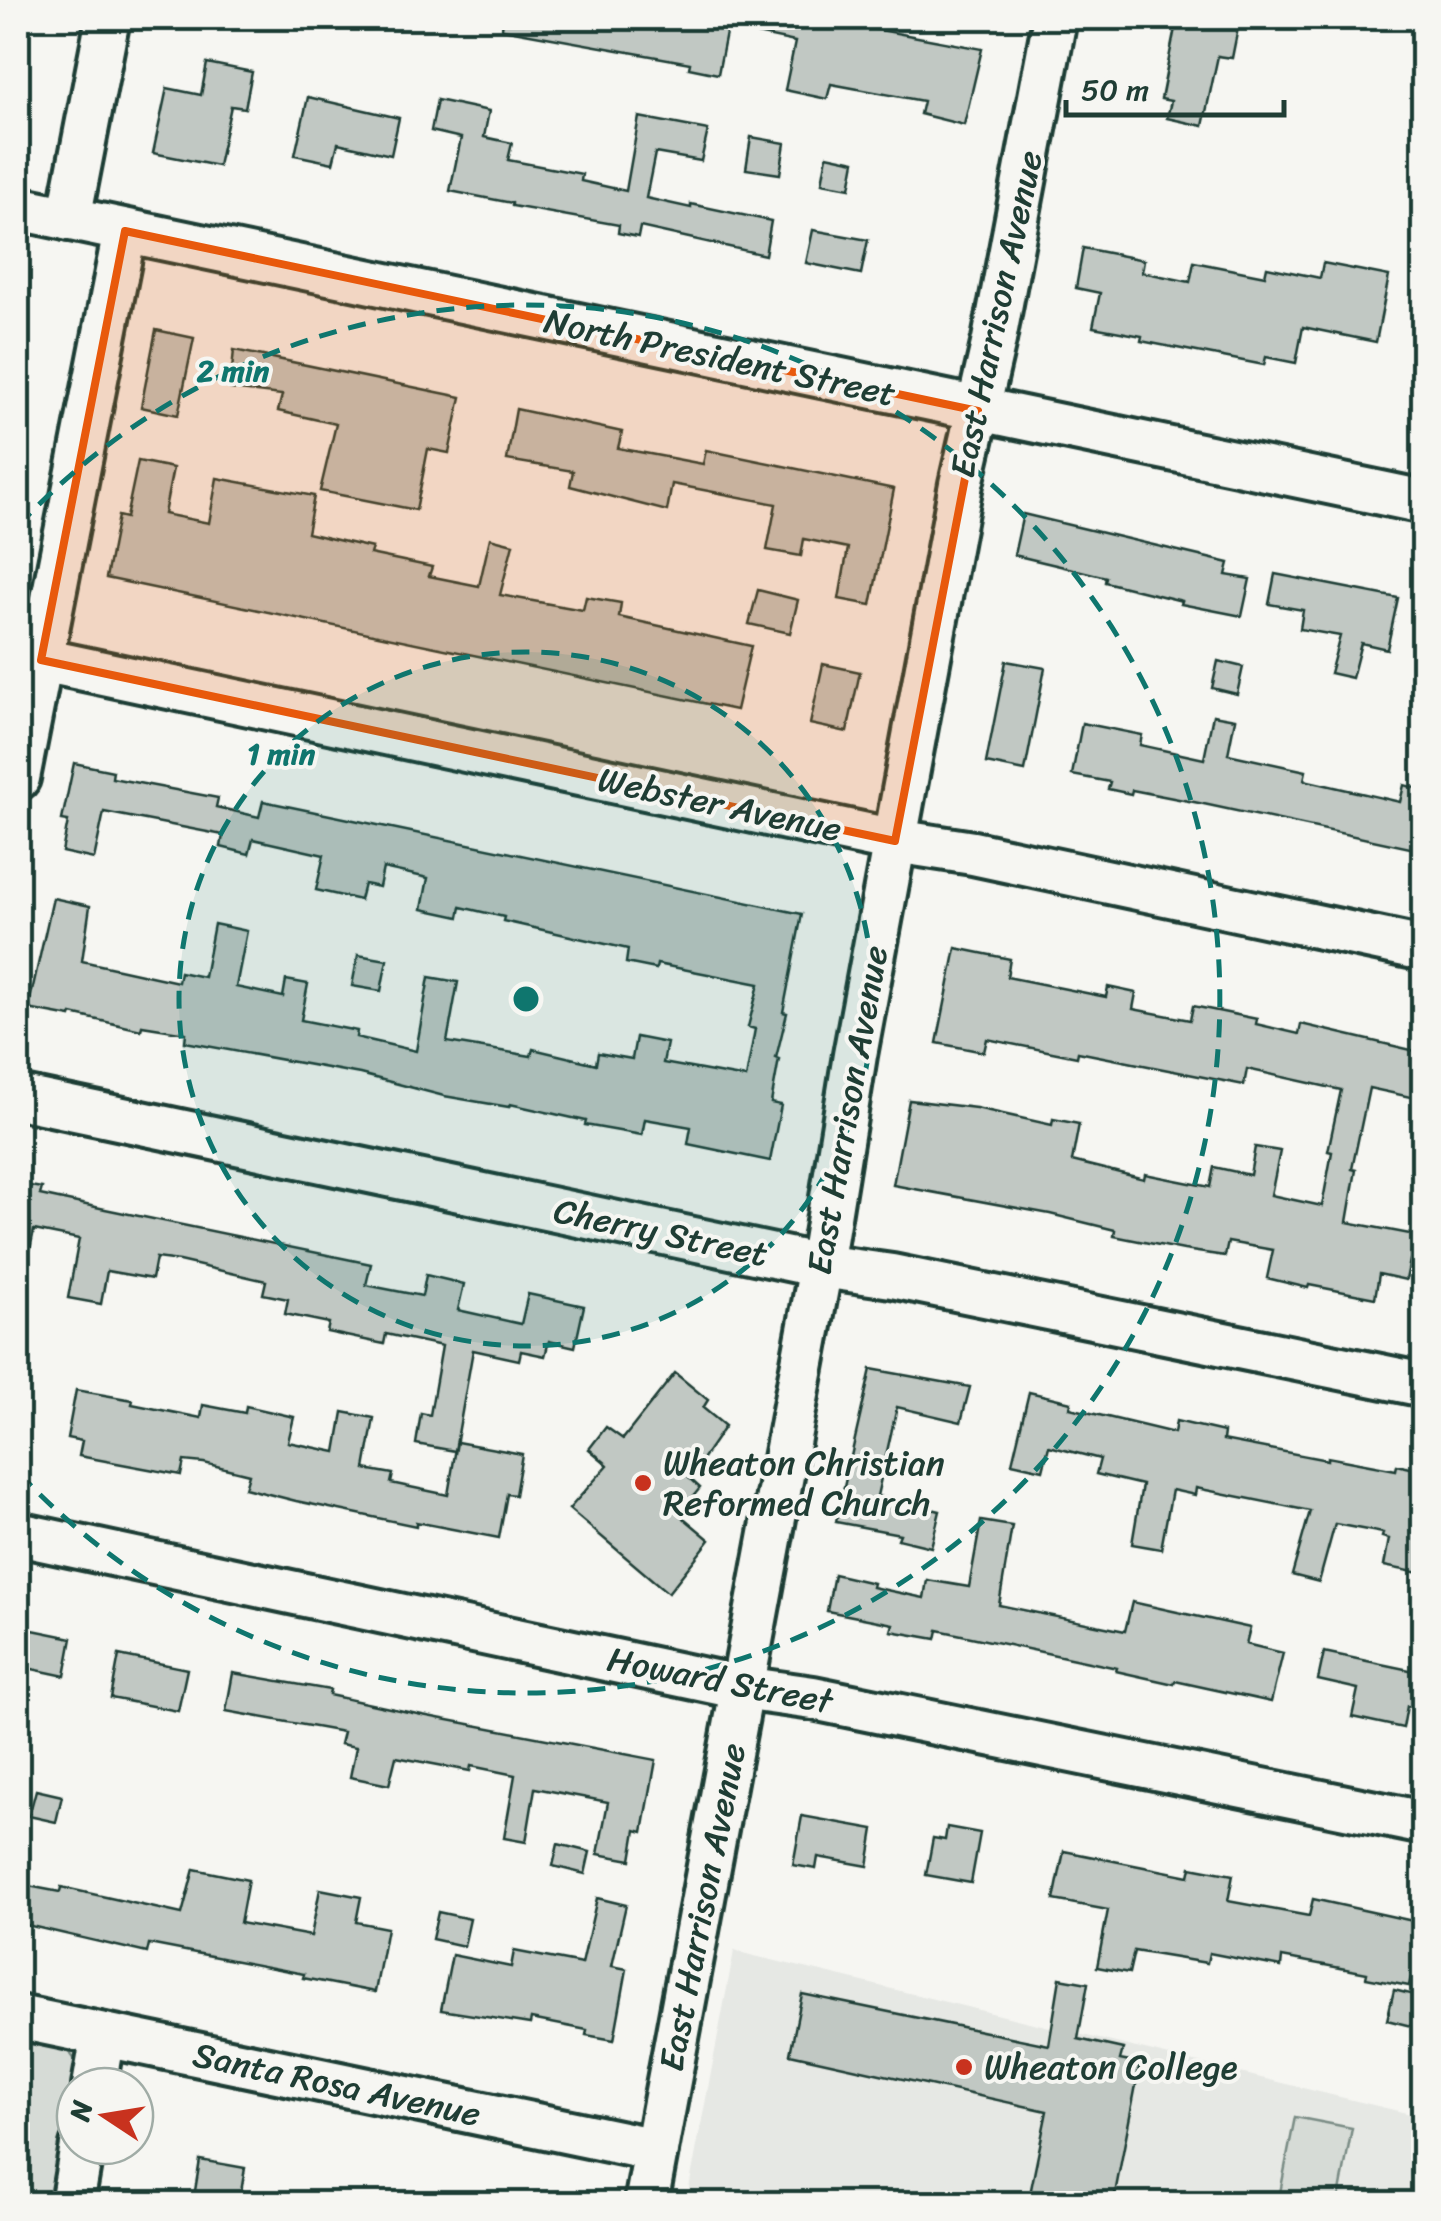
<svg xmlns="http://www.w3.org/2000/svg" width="1441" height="2221" viewBox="0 0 1441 2221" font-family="Sriracha,sans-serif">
	<rect width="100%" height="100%" fill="#f6f6f2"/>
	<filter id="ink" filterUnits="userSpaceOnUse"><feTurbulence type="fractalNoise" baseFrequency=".01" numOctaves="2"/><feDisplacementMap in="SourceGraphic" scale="20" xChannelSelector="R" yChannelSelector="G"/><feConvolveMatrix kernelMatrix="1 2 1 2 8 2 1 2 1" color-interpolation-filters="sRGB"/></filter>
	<g filter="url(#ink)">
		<polygon fill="#e6e8e4" points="734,1951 1423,2117 1423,2203 686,2204"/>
		<g fill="#d6dbd6" stroke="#7a8c85" stroke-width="2.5">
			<polygon points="18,2035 64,2045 76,2061 50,2203 18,2203"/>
			<polygon points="1295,2117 1352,2128 1338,2203 1278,2203"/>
		</g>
		<g fill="#c1c8c3" stroke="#1f3d34" stroke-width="2.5">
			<polygon points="503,18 816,18 982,49 964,125 920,114 923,101 831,84 827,99 785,90 795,42 728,28 728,23 718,74 689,68 690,63 502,29"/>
			<polygon points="1177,18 1240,18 1232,58 1218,56 1203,126 1167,118 1171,101 1161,99"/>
			<polygon points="207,63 252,72 245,108 231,106 218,166 153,153 167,88 201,95"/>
			<polygon points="308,97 399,118 391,155 338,143 333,163 295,155"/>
			<polygon points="437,100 489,111 484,137 512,143 508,160 582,174 581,181 626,191 639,117 708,130 701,161 655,153 646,198 691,208 691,204 771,221 765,255 640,227 638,237 618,233 619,225 512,206 512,203 450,191 461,138 431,131"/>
			<polygon points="751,137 785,143 780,174 746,169"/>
			<polygon points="827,155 855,161 850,188 822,183"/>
			<polygon points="813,230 868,240 861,274 806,263"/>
			<polygon points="1083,248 1144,260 1142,272 1190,282 1194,262 1265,276 1267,267 1320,278 1323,263 1389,276 1376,342 1303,327 1296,363 1266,357 1264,365 1141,341 1142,336 1093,327 1100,293 1076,288"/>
			<polygon points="156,330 194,338 178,415 141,407"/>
			<polygon points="234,350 461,397 449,453 428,449 416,510 320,491 336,424 278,411 282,395 230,389"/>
			<polygon points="516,409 622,432 618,448 703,464 706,450 894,489 871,605 839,599 848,548 804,539 801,556 767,550 776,504 672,484 667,511 570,486 573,471 507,460"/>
			<polygon points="138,461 173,468 164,514 209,523 217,478 314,496 307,533 372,548 370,554 432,567 429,576 479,586 490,538 513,544 500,595 583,610 586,597 621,603 619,617 751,646 736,710 106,578 118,516 126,518"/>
			<polygon points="1023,514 1229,563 1226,575 1250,579 1242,616 1181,604 1182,601 1105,582 1106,577 1014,555"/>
			<polygon points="1275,574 1398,598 1387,649 1361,643 1352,678 1330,673 1340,636 1300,629 1303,610 1269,604"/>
			<polygon points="758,590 798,600 790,633 749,624"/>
			<polygon points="1006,661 1045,668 1025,771 986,763"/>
			<polygon points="1218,661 1243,667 1237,694 1212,688"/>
			<polygon points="823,664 860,672 847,732 810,724"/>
			<polygon points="1213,715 1235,719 1228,754 1306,771 1304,780 1400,802 1404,785 1424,790 1424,851 1199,803 1132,790 1131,794 1108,789 1110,782 1072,775 1082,723 1142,735 1140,745 1204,759"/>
			<polygon points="74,763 113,771 112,778 218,798 216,807 259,817 263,801 802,914 783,1012 787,1013 776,1058 779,1059 771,1103 781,1105 770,1161 688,1144 691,1127 645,1119 642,1135 585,1125 586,1121 510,1104 509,1107 444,1096 360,1074 185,1042 186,1033 142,1026 141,1030 72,1014 71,1017 28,1009 53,898 90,906 82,961 178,982 180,972 204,977 214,924 247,931 236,987 283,997 286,980 308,984 301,1020 357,1031 356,1037 416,1051 429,977 458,982 447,1042 531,1056 533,1049 596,1064 598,1053 632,1059 636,1037 667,1043 663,1063 746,1078 755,1029 748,1027 759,984 657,964 656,969 626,963 628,949 503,921 504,917 461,907 459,917 422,909 428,878 383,868 379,887 364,884 360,900 316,890 324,855 253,839 249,854 221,847 223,835 104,812 94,859 62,852 68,821 62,820"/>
			<polygon points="956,948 1010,959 1007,977 1106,997 1108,987 1136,993 1133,1009 1190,1020 1193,1006 1257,1019 1256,1024 1299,1034 1301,1024 1424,1053 1424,1100 1369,1088 1352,1169 1356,1170 1347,1222 1415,1235 1406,1280 1379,1274 1375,1298 1309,1285 1308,1288 1267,1278 1273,1250 1228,1242 1225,1256 1184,1250 1114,1236 1115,1230 1050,1214 893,1185 909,1100 976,1108 1052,1125 1053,1119 1079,1124 1072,1161 1144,1179 1145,1174 1210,1187 1214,1167 1250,1175 1255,1147 1280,1151 1271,1195 1322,1206 1332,1152 1328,1151 1341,1090 1247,1069 1244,1085 1078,1052 1077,1057 987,1039 984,1052 937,1043"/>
			<polygon points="358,955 387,960 381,991 352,986"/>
			<polygon points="18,1184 42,1188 40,1195 105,1209 371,1264 366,1285 422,1296 426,1275 464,1284 458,1310 521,1324 528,1294 584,1306 575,1347 549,1341 545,1356 521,1351 519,1360 473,1350 455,1451 416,1444 421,1413 430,1415 442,1346 386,1334 384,1344 327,1332 329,1323 285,1314 288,1299 263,1294 266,1281 179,1261 156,1258 152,1279 107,1271 101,1304 68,1298 79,1239 34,1230 29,1255 18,1254"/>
			<polygon points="871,1369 970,1387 961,1422 897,1407 877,1496 940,1511 931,1547 898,1539 900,1534 836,1522"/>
			<polygon points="675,1373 708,1400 703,1408 725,1426 689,1478 700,1488 679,1514 710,1540 668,1593 569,1509 608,1465 589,1449 606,1427 623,1439"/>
			<polygon points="76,1390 133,1400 132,1404 201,1418 203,1405 245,1413 246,1406 294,1417 288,1442 336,1452 343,1412 374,1418 365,1469 393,1474 391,1483 448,1495 457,1442 522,1454 515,1495 507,1494 499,1538 416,1522 416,1526 296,1501 245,1488 249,1474 204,1463 184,1461 181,1475 79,1456 82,1441 67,1438"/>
			<polygon points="1029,1392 1071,1402 1070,1408 1174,1433 1176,1421 1224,1432 1223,1440 1327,1460 1327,1457 1396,1470 1397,1465 1424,1471 1424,1574 1384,1566 1389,1539 1382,1537 1383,1533 1335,1524 1319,1582 1292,1575 1310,1511 1196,1488 1195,1495 1172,1490 1161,1549 1132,1544 1142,1485 1096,1474 1100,1459 1049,1446 1043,1470 1012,1463"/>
			<polygon points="981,1521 1012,1526 999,1605 1125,1631 1132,1602 1250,1628 1246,1644 1283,1653 1271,1702 1175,1681 1174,1684 1116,1671 1117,1668 938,1630 936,1639 891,1631 893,1624 827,1611 834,1574 873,1583 872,1587 924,1598 927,1580 969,1587"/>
			<polygon points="18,1627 72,1638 65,1676 18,1666"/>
			<polygon points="1324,1652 1424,1673 1424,1710 1407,1706 1403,1728 1352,1717 1358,1689 1318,1680"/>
			<polygon points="119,1655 187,1669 178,1711 111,1698"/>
			<polygon points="233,1673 330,1690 329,1695 422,1715 656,1760 643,1832 636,1830 631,1860 598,1854 608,1802 535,1788 526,1842 504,1838 515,1775 471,1766 470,1771 396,1757 389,1785 350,1777 356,1747 340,1744 343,1732 226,1711"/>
			<polygon points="36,1790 62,1796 56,1822 29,1816"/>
			<polygon points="802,1816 874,1829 868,1866 818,1857 816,1869 793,1865"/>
			<polygon points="947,1827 980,1833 971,1883 926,1875 933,1838 945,1840"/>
			<polygon points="558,1844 590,1852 585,1874 553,1866"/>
			<polygon points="1064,1851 1189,1876 1191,1867 1233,1875 1228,1901 1309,1916 1313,1899 1422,1923 1409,1986 1366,1978 1367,1973 1282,1957 1281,1967 1209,1953 1207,1963 1134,1951 1129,1973 1097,1967 1108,1910 1054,1900"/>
			<polygon points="194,1869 248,1880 240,1923 311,1936 320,1889 361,1897 356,1922 387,1928 375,1992 303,1978 304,1974 149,1944 147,1953 18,1923 18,1884 60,1892 61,1887 182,1914"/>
			<polygon points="597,1898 626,1905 612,1966 627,1969 614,2040 586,2035 587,2030 531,2019 530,2024 441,2010 452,1955 511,1967 514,1951 582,1964"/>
			<polygon points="438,1912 470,1919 464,1946 432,1939"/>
			<polygon points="1060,1978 1088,1983 1078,2039 1123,2049 1120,2060 1140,2064 1113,2204 1028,2204 1047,2111 790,2054 802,1994 1049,2045"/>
			<polygon points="1394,1990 1422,1997 1415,2027 1387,2020"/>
			<polygon points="200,2160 245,2168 239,2204 194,2197"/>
		</g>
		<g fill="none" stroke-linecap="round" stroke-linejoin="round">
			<g stroke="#1f3d34" stroke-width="50">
				<g id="minor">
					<polyline points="18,208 1424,502"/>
					<polyline points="69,219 108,18"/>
					<polyline points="18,655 895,841 973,853 1424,949"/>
					<polyline points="18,778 125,231"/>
					<polyline points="18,1097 821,1266 892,1276 1424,1385"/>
					<polyline points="18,1534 742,1688 813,1698 1424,1823"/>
					<polyline points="18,2017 656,2150"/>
					<polyline points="94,2086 103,2035"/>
					<polyline points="72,2204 82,2146"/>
					<polyline points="646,2204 821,1266 855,1055 961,484 994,340 1055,18"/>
				</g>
			</g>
			<use href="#minor" stroke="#f6f6f2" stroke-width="42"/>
		</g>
	</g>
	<path fill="#e8590c" fill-opacity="0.2" stroke="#e8590c" stroke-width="8" stroke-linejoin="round" d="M125,231L978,411L895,841L41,660Z"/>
	<circle cx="526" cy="999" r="347" fill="#0f766e" fill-opacity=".12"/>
	<g fill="none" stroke="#0f766e" stroke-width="5" stroke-dasharray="18 12">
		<circle cx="526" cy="999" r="347"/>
		<path d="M18 526A694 694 0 1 1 18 1472"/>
	</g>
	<g fill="#c8321e" stroke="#f6f6f2" stroke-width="4">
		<circle cx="643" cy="1483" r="10"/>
		<circle cx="964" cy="2067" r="10"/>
	</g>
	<g text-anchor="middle" stroke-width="8" stroke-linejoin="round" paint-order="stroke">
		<g font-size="35" fill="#1f3d34" stroke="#f6f6f2">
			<text transform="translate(996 314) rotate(-78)" y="12">East Harrison Avenue</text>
			<text transform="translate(720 357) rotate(12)" y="12">North President Street</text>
			<text transform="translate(720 804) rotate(12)" y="12">Webster Avenue</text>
			<text transform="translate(847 1110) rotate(-80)" y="12">East Harrison Avenue</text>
			<text transform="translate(661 1232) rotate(12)" y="12">Cherry Street</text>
			<text transform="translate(720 1680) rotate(11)" y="12">Howard Street</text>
			<text transform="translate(702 1907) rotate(-79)" y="12">East Harrison Avenue</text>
			<text transform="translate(337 2084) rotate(12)" y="12">Santa Rosa Avenue</text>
		</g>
		<g font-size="35" fill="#1f3d34" stroke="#f6f6f2" text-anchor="start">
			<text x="663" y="1475">Wheaton Christian<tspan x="663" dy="40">Reformed Church</tspan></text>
			<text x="984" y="2079">Wheaton College</text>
		</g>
	</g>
	<circle cx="526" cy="999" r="15" fill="#0f766e" stroke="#f6f6f2" stroke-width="5"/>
	<g font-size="30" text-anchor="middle" font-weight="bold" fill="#0f766e" stroke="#f6f6f2" stroke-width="8" stroke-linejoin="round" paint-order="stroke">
		<text x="233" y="381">2 min</text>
		<text x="281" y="764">1 min</text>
	</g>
	<rect width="1441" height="2221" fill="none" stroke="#f6f6f2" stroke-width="60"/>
	<rect x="30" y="30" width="1381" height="2161" fill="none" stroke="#1f3d34" stroke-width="4" filter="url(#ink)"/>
	<g transform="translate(105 2116) rotate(282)"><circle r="48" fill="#f6f6f2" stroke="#a0aca6" stroke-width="2.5"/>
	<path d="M0-8L18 38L0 25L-18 38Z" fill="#c8321e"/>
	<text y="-15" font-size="28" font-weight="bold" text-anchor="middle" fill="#1f3d34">N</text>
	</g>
	<path d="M1066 100v15h218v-15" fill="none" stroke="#1f3d34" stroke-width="5"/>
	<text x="1081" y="100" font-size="30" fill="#1f3d34" stroke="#f6f6f2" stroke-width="8" paint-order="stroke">50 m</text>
</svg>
